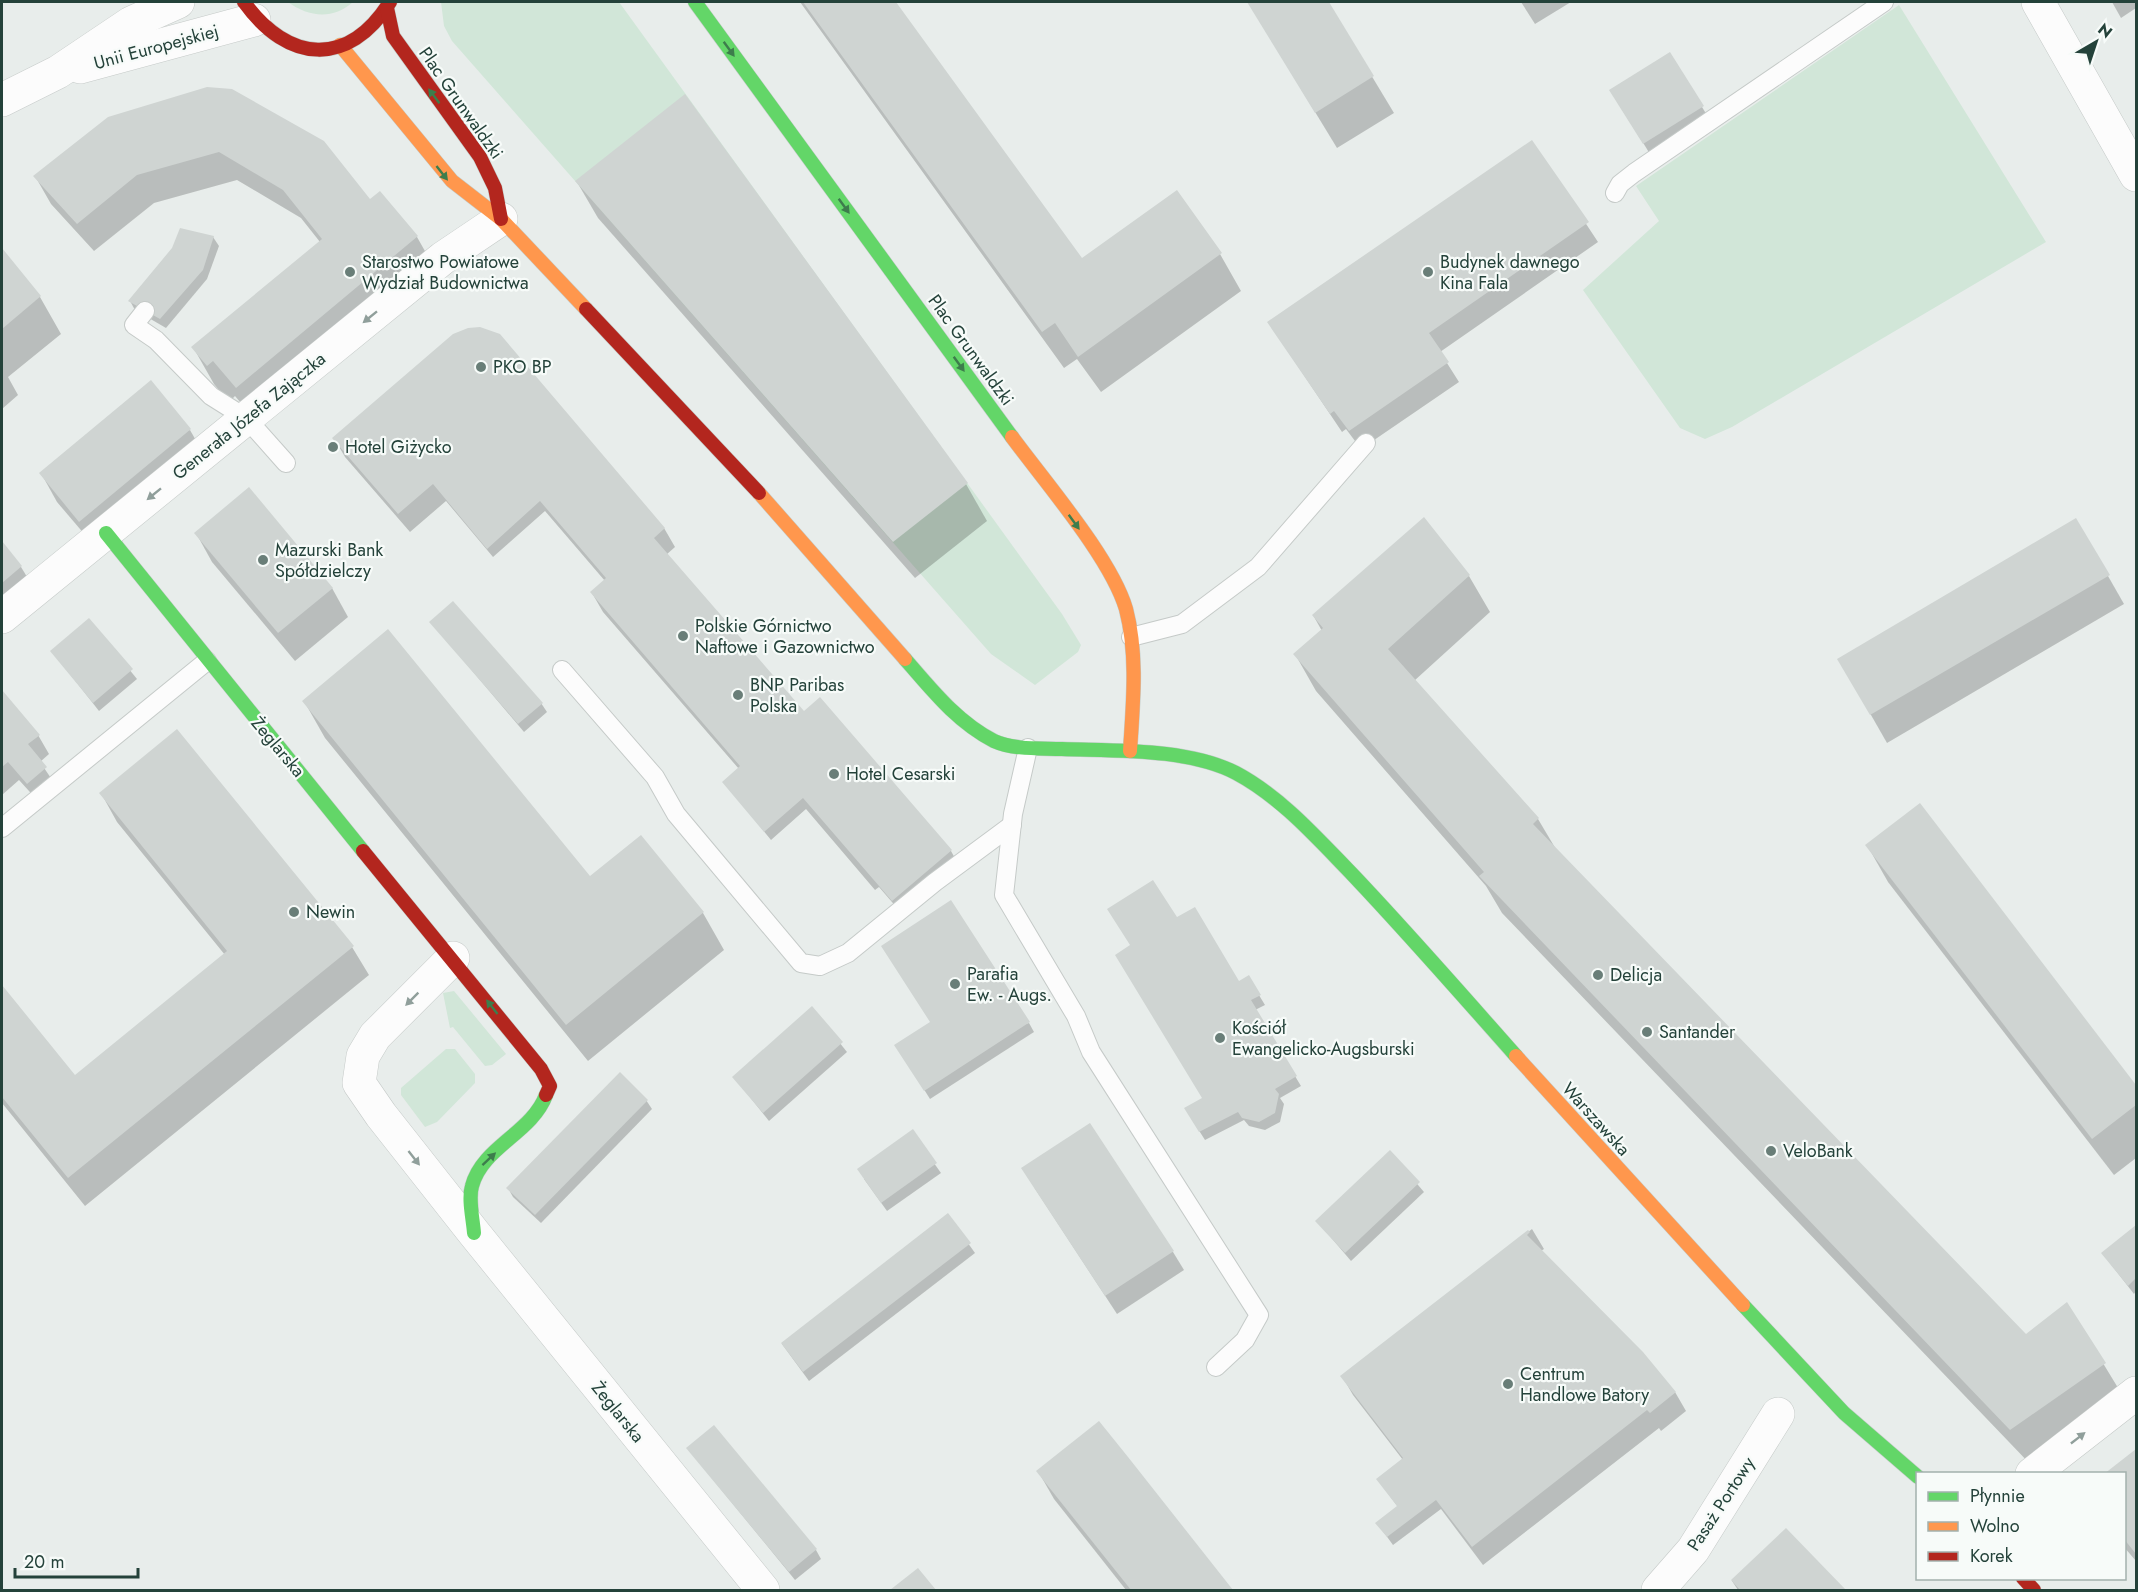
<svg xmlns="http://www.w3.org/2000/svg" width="2138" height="1592" viewBox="0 0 2138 1592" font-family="Jost,sans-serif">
	<rect width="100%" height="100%" fill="#e8edeb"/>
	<g fill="#d1e6d8">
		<path d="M288,2H353C333,20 308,17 288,2Z"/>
		<polygon points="441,2 619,2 1062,614 1081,645 1078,652 1035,685 991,654 452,41 444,26"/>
		<polygon points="1899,5 2046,242 1732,427 1705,439 1680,428 1583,290 1659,221 1636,186"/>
		<polygon points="454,991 506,1054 492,1065 485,1066 453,1027 450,1028 443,993"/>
		<polygon points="446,1049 455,1049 475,1074 475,1083 437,1122 425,1127 401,1095 401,1088"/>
	</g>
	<g fill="#0003">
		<polygon points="800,2 894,2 1082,261 1220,254 1241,291 1101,392 1077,359 1064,368"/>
		<polygon points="1248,2 1327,2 1394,113 1337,148"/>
		<polygon points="1521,2 1571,2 1535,24"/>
		<polygon points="2112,2 2136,2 2136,8 2121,18"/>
		<polygon points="208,89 370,201 380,193 417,237 438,274 258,423 235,396 229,402 214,384 193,347 320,242 301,218 237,180 154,203 94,251 51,204 35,176"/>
		<polygon points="1702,107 1713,125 1655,162 1622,109"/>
		<polygon points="1532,142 1598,242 1440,352 1459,382 1361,449 1346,429 1342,432 1269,323"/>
		<polygon points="577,182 966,484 987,521 915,578 598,218"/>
		<polygon points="213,237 219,246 207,279 166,328 135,310 130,301"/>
		<polygon points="2,251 40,297 61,334 8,377 18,395 2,409"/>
		<polygon points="190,430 206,458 97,549 57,502 41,473"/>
		<polygon points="334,438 664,528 675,547 666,555 802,712 951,851 956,860 898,909 879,887 875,890 806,809 771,840 724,782 739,769 603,612 592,593 605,581 545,511 493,557 446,501 410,532 345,457"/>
		<polygon points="2076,520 2124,604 1887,743 1839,659"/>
		<polygon points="196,533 332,588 348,617 295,661 212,562"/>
		<polygon points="2,543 21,567 32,585 2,611"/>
		<polygon points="1469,576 1490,612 1414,681 1538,819 1557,851 2026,1336 2067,1304 2126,1401 2032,1466 1502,913 1486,886 1316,691 1295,654 1322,631 1313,615"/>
		<polygon points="89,620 137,679 99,711 52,651"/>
		<polygon points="431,622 541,703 547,712 524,732"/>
		<polygon points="2,692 38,735 49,754 40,762 57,787 39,802 19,780 2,795"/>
		<polygon points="304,701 590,878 640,837 703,913 724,950 588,1061 325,738"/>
		<polygon points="101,793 352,947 369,975 85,1206 2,1103 2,987 74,1077 225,955 117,822"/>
		<polygon points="1919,805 2136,1087 2136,1158 2114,1175 1888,882 1867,845"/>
		<polygon points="1176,919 1239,983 1248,977 1265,1005 1255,1010 1301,1086 1280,1098 1284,1104 1280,1122 1265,1130 1249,1126 1244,1120 1205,1140 1191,1118 1204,1099"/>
		<polygon points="812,1008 847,1052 769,1121 734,1077"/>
		<polygon points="1029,1023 1034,1032 930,1099 902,1054"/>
		<polygon points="646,1100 652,1109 541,1223 513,1197 508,1188"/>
		<polygon points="912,1132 941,1173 887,1211 864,1179"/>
		<polygon points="1390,1152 1424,1192 1351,1261 1317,1221"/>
		<polygon points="1034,1187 1173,1252 1184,1270 1117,1314"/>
		<polygon points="948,1215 975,1253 809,1381 782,1344"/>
		<polygon points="2136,1227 2136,1291 2134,1294 2103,1254"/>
		<polygon points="1532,1229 1544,1249 1541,1251 1675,1392 1686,1411 1661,1431 1659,1428 1483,1565 1441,1509 1393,1545 1377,1523 1398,1507 1378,1480 1403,1460 1353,1395 1342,1376"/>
		<polygon points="1099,1423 1231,1590 1126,1590 1054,1499 1038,1471"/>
		<polygon points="688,1449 816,1550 821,1559 795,1580"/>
		<polygon points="2136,1451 2136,1561 2124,1547 2124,1474 2106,1474"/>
		<polygon points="1786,1530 1844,1590 1738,1590 1732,1581"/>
		<polygon points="918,1570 934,1590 892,1590"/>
	</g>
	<g fill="#cfd4d2">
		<polygon points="803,2 896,2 1082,258 1177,190 1222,253 1078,357 1055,323 1042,332"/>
		<polygon points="1247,2 1329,2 1374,76 1315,113"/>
		<polygon points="1670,52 1704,106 1643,144 1609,90"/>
		<polygon points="207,87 232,89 324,141 370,199 380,191 418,236 236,388 213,361 207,366 191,347 322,239 283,190 219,152 137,175 77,224 33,176 108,117"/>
		<polygon points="685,94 968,483 893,542 575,181"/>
		<polygon points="1532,140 1589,222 1429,333 1449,362 1349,431 1334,411 1330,414 1267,322"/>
		<polygon points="180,228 214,236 203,270 160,319 128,301 172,248"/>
		<polygon points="2,248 41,296 2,329"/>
		<polygon points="480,327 500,334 665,528 654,538 804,711 820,697 952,850 892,901 803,798 764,832 722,782 740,766 590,592 606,578 540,501 487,549 433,484 398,514 332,438 453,334 468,328"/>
		<polygon points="151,380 191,429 79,522 39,473"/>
		<polygon points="249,487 333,588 278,633 194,533"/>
		<polygon points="1424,517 1470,575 1388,649 1539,818 1533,824 2026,1334 2067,1302 2106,1363 2010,1430 1479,876 1484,872 1293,654 1323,628 1312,615"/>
		<polygon points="2076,518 2110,575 1870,715 1837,659"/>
		<polygon points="2,541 22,566 2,583"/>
		<polygon points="453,601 543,703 518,724 429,622"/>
		<polygon points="89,618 133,669 93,703 50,651"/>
		<polygon points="388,629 590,876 641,835 704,912 566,1025 302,701"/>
		<polygon points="2,690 40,735 28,744 47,767 27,784 8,762 2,767"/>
		<polygon points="177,729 354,946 68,1178 2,1097 2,985 75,1075 227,951 99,793"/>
		<polygon points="1920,803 2136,1085 2136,1105 2092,1139 1865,845"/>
		<polygon points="1153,880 1177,917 1195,907 1239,981 1249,975 1261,995 1251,1000 1297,1076 1275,1089 1279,1094 1275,1113 1259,1122 1242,1118 1238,1112 1199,1132 1184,1108 1202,1098 1115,955 1130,945 1107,909"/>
		<polygon points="951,900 1030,1022 924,1091 894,1045 930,1022 881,946"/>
		<polygon points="812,1006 843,1042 763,1113 732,1077"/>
		<polygon points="620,1072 648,1100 535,1215 506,1188"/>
		<polygon points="1090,1123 1174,1251 1105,1296 1021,1168"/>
		<polygon points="913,1129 937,1163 881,1203 857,1169"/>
		<polygon points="1390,1150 1420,1182 1345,1253 1315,1221"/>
		<polygon points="948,1213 971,1243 803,1372 781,1343"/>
		<polygon points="2136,1225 2136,1278 2128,1286 2101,1253"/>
		<polygon points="1528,1230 1530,1232 1527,1235 1643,1352 1676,1392 1650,1413 1647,1410 1472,1547 1436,1500 1387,1537 1375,1523 1397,1506 1376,1479 1403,1458 1340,1376"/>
		<polygon points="1099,1421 1128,1457 1233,1590 1131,1590 1036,1471"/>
		<polygon points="714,1425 817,1549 789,1572 686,1448"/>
		<polygon points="2136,1449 2136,1554 2124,1539 2124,1474 2104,1474"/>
		<polygon points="1786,1528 1846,1590 1740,1590 1731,1580"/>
		<polygon points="918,1568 936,1590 890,1590"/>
	</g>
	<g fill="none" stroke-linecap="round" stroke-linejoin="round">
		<g stroke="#c5cac8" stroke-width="20">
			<g id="lane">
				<polyline points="1615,193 1620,184 1634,173 1884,2"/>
				<polyline points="145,311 134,325 156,340 211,396 246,418 286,463"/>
				<polyline points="1131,637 1182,624 1258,567 1366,443"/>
				<polyline points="562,670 655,777 676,814 801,963 820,966 848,953 935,882 1012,825"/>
				<polyline points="1028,748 1013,814 1004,895 1076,1016 1091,1052 1259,1315 1245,1340 1216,1367"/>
				<polyline points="2,828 207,661"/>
			</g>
		</g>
		<g stroke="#c5cac8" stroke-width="34">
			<g id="street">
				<polyline points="2038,2 2136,175"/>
				<polyline points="80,67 254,20"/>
				<polyline points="2,100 58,72 131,23 178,2"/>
				<polyline points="2,617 443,258 501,219"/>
				<polyline points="453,958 375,1036 363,1056 359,1083 381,1115 474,1233 763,1590"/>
				<polyline points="2032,1474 2136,1393"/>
				<polyline points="1658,1590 1693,1550 1778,1414"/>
			</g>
		</g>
		<g stroke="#c3cbc8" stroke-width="15">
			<g id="fast">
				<polyline points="695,2 1012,437"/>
				<polyline points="106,533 363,851"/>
				<path d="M905,659C932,690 957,722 994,741C1014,750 1041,748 1062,749C1115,751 1188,748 1236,773C1281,797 1317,838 1352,874C1408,933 1462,995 1516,1056"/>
				<path d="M474,1233C473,1219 468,1199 472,1186C482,1147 532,1133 546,1095"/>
				<polyline points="1743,1305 1844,1413 1918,1477"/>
			</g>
		</g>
		<g stroke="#c3cbc8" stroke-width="15">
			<g id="slow">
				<polyline points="340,45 452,181 501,219 586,309"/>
				<path d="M1012,437C1045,482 1111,558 1126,609C1138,655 1133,704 1130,751"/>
				<polyline points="759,493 905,659"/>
				<polyline points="1516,1056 1743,1305"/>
			</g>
		</g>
		<g stroke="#c3cbc8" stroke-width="15">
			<g id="jam">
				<path d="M244,2C288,63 348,68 390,2"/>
				<polyline points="387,8 393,36 480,157 495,188 501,219"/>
				<polyline points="586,309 759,493"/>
				<polyline points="363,851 541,1069 550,1086 546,1095"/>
				<polyline points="2023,1578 2034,1590"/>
			</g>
		</g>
		<use href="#lane" stroke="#fcfcfc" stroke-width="18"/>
		<use href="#street" stroke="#fcfcfc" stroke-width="33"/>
		<use href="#fast" stroke="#63d668" stroke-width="14"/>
		<use href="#slow" stroke="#ff974d" stroke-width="14"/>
		<use href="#jam" stroke="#b3261e" stroke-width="14"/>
	</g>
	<defs><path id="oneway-solid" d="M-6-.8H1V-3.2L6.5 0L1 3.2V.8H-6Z" transform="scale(1.5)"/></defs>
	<g fill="#3d7d4c">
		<use href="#oneway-solid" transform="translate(729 49) rotate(54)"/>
		<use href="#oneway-solid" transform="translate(434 96) rotate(-127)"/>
		<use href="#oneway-solid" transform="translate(442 173) rotate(52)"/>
		<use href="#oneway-solid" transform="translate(844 206) rotate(54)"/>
		<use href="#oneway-solid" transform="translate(959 364) rotate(54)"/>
		<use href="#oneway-solid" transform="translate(1074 522) rotate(54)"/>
		<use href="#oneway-solid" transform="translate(492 1007) rotate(-128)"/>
		<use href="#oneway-solid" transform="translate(489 1159) rotate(-43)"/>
	</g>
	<g fill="#909f9b">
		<use href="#oneway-solid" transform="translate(370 317) rotate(141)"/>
		<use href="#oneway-solid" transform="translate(154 494) rotate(141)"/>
		<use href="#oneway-solid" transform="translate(412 999) rotate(135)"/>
		<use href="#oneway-solid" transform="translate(414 1158) rotate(52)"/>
		<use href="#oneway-solid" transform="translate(2078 1438) rotate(-38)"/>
	</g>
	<g fill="#697e78" stroke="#f7fbf9" stroke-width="2">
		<circle cx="350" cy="272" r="6"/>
		<circle cx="1428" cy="272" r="6"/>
		<circle cx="481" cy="367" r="6"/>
		<circle cx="333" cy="447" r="6"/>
		<circle cx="263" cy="560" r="6"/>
		<circle cx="683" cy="636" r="6"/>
		<circle cx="738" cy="695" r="6"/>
		<circle cx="834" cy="774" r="6"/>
		<circle cx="294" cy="912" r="6"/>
		<circle cx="1598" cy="975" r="6"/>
		<circle cx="955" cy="984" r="6"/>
		<circle cx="1647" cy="1032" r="6"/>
		<circle cx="1220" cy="1038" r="6"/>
		<circle cx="1771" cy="1151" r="6"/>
		<circle cx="1508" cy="1384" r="6"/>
	</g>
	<g text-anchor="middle" stroke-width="4.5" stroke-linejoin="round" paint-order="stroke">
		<g font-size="18" fill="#24423a" stroke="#f7fbf9">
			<text transform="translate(156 47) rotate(-15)" y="6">Unii Europejskiej</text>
			<text transform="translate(461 103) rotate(55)" y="6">Plac Grunwaldzki</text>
			<text transform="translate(971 350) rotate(54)" y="6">Plac Grunwaldzki</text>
			<text transform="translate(249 416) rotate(-39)" y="6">Generała Józefa Zajączka</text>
			<text transform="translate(278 747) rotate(50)" y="6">Żeglarska</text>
			<text transform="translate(1596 1119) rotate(48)" y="6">Warszawska</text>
			<text transform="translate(618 1412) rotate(51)" y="6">Żeglarska</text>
			<text transform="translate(1721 1504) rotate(-57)" y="6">Pasaż Portowy</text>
		</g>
		<g font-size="18" fill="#24423a" stroke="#f7fbf9" text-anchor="start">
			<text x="362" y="268">Starostwo Powiatowe<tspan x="362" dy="21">Wydział Budownictwa</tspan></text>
			<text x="1440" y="268">Budynek dawnego<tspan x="1440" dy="21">Kina Fala</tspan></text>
			<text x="493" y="373">PKO BP</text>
			<text x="345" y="453">Hotel Giżycko</text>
			<text x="275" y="556">Mazurski Bank<tspan x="275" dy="21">Spółdzielczy</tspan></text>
			<text x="695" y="632">Polskie Górnictwo<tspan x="695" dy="21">Naftowe i Gazownictwo</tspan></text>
			<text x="750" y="691">BNP Paribas<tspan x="750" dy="21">Polska</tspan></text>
			<text x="846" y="780">Hotel Cesarski</text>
			<text x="306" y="918">Newin</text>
			<text x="967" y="980">Parafia<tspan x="967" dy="21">Ew. - Augs.</tspan></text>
			<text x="1610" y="981">Delicja</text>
			<text x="1232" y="1034">Kościół<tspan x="1232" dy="21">Ewangelicko-Augsburski</tspan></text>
			<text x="1659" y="1038">Santander</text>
			<text x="1783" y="1157">VeloBank</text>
			<text x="1520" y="1380">Centrum<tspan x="1520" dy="21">Handlowe Batory</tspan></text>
		</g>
	</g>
	<rect width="2138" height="1592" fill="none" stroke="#24423a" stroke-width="6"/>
	<rect x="1916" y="1472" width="210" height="108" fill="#f7fbf9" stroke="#a3b1ad" stroke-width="1.5"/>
	<rect x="1928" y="1492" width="30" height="9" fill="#63d668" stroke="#a3b1ad" stroke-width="1.5"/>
	<text x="1970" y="1502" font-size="18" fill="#24423a">Płynnie</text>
	<rect x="1928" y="1522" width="30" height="9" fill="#ff974d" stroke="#a3b1ad" stroke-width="1.5"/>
	<text x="1970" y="1532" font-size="18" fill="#24423a">Wolno</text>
	<rect x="1928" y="1552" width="30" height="9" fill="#b3261e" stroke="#a3b1ad" stroke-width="1.5"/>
	<text x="1970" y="1562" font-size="18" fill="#24423a">Korek</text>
	<g transform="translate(2096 42) rotate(39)" stroke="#f7fbf9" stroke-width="4.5" paint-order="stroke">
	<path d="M0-4.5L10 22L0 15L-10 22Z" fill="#24423a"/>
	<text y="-9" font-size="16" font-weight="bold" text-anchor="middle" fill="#24423a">N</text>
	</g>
	<path d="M15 1568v9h123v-9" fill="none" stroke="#24423a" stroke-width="3"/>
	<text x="24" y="1568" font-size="18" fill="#24423a" stroke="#f7fbf9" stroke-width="4.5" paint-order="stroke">20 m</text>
</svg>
